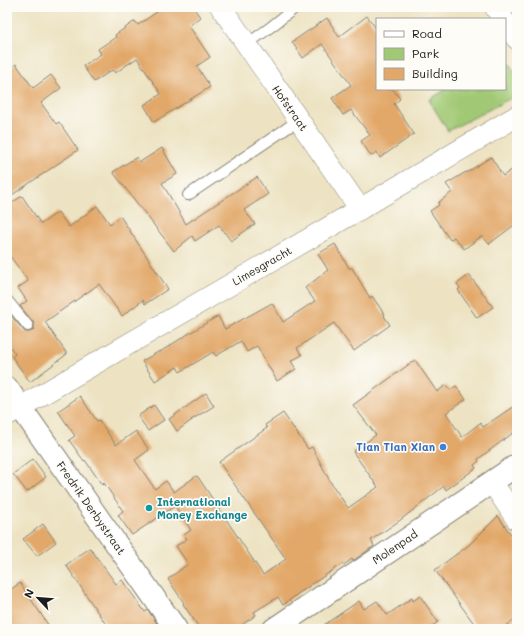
<svg xmlns="http://www.w3.org/2000/svg" width="524" height="636" viewBox="0 0 524 636" font-family="Mali,sans-serif">
	<rect width="100%" height="100%" fill="#fdfcf7"/>
	<filter id="ink" filterUnits="userSpaceOnUse"><feTurbulence type="fractalNoise" baseFrequency=".025" numOctaves="2"/><feDisplacementMap in="SourceGraphic" scale="8" xChannelSelector="R" yChannelSelector="G"/><feConvolveMatrix kernelMatrix="1 2 1 2 8 2 1 2 1" color-interpolation-filters="sRGB"/></filter>
	<filter id="wash" filterUnits="userSpaceOnUse"><feTurbulence type="fractalNoise" baseFrequency=".012" numOctaves="4" result="noise"/><feDisplacementMap in="SourceGraphic" scale="16" xChannelSelector="R" yChannelSelector="G"/><feGaussianBlur stdDeviation="0.9" result="paint"/><feColorMatrix in="noise" values="0 0 0 0 0 0 0 0 0 0 0 0 0 0 0 0 0 1.4 0 .05"/><feComposite in="paint" operator="in"/></filter>
	<g filter="url(#wash)">
		<rect width="100%" height="100%" fill="#ede3c3"/>
		<polygon fill="#a1c975" stroke="#5e7248" points="505,58 517,75 517,95 448,131 429,100 446,89 505,89"/>
		<g id="blocks">
			<g fill="#e2a869">
				<polygon points="164,7 193,7 200,17 189,26 210,57 197,66 210,87 154,122 144,105 161,94 137,58 115,73 112,70 94,82 83,66 101,54 98,49 116,37 115,35 135,21 138,25"/>
				<polygon points="367,16 377,30 377,89 393,89 400,99 394,104 414,134 380,158 377,152 371,156 361,141 370,135 351,110 343,115 332,98 351,85 322,44 303,58 292,42 327,18 339,37"/>
				<polygon points="16,64 33,88 51,75 61,88 41,103 56,124 59,122 78,150 12,195 7,187 7,71"/>
				<polygon points="162,148 177,174 162,183 186,224 257,177 268,194 244,210 255,224 231,241 219,225 195,241 192,236 174,251 113,172 137,157 140,162"/>
				<polygon points="491,157 503,176 517,166 517,223 489,244 482,236 464,249 454,237 450,240 430,211 439,205 438,203 452,192 446,184 466,172 466,173"/>
				<polygon points="22,196 41,224 58,212 69,227 97,206 110,224 120,216 168,289 145,304 143,300 122,316 99,284 45,322 67,354 30,382 12,357 15,354 7,342 7,315 9,313 25,332 29,332 32,331 34,329 34,325 33,322 20,306 27,301 18,288 28,281 7,252 7,206"/>
				<polygon points="335,244 349,268 352,268 370,298 372,296 385,315 384,316 390,325 354,351 334,323 297,348 302,355 291,361 296,369 277,381 257,346 247,352 241,341 216,356 213,352 180,372 177,367 155,381 142,361 160,351 160,352 188,334 218,316 225,329 272,303 283,322 315,301 305,288 328,270 318,254"/>
				<polygon points="469,275 493,307 477,318 458,290 460,288 457,284"/>
				<polygon points="415,360 437,392 446,385 450,390 456,386 466,399 446,413 462,437 480,423 483,427 517,404 517,430 478,459 479,461 474,465 476,468 446,490 444,486 399,521 371,540 374,546 353,561 352,559 344,565 342,564 299,593 283,605 278,597 254,612 256,615 236,629 200,629 183,604 184,603 168,579 188,564 176,546 187,539 184,535 191,530 175,506 132,535 118,515 123,511 104,483 102,485 85,460 84,461 69,440 75,436 58,411 80,396 97,421 99,420 116,445 136,431 149,450 135,460 155,489 166,481 174,492 196,476 198,477 263,575 286,559 219,462 267,428 265,425 283,413 308,449 312,447 331,483 348,508 378,487 353,452 376,435 353,405"/>
				<polygon points="206,393 214,406 191,420 192,420 177,431 169,419"/>
				<polygon points="154,405 164,420 148,431 138,416"/>
				<polygon points="33,459 46,477 27,492 13,474"/>
				<polygon points="498,516 517,543 517,618 502,629 478,629 435,570 469,545"/>
				<polygon points="43,524 56,542 37,556 23,539"/>
				<polygon points="90,548 116,584 122,580 145,612 148,610 161,629 109,629 66,565"/>
				<polygon points="20,583 51,629 7,629 7,592"/>
				<polygon points="420,596 438,622 428,629 318,629 359,601 364,609 377,601 387,615 412,598 413,601"/>
			</g>
		</g>
	</g>
	<g filter="url(#ink)">
		<use href="#blocks" fill-opacity="0" stroke="#848070" stroke-width="1"/>
		<g fill="none" stroke-linecap="round" stroke-linejoin="round">
			<g stroke="#848070" stroke-width="12">
				<g id="service">
					<polyline points="246,45 272,26 296,7"/>
					<polyline points="188,195 299,120"/>
					<polyline points="7,300 28,326"/>
				</g>
			</g>
			<g stroke="#848070" stroke-width="22">
				<g id="minor">
					<polyline points="221,7 360,209"/>
					<polyline points="495,7 503,19"/>
					<polyline points="505,22 517,39"/>
					<polyline points="7,415 360,209 517,116"/>
					<polyline points="492,482 517,520"/>
				</g>
			</g>
			<g stroke="#848070" stroke-width="24">
				<polyline id="tertiary" points="274,629 517,465"/>
			</g>
			<g stroke="#848070" stroke-width="24">
				<polyline id="secondary" points="7,388 176,629"/>
			</g>
			<use href="#service" stroke="#fff" stroke-width="10"/>
			<use href="#minor" stroke="#fff" stroke-width="21"/>
			<use href="#tertiary" stroke="#fff" stroke-width="22"/>
			<use href="#secondary" stroke="#fff" stroke-width="22"/>
		</g>
	</g>
	<circle fill="#3f7fe0" stroke="#fdfcf7" stroke-width="1.5" cx="443" cy="447" r="4"/>
	<circle fill="#0f9aa8" stroke="#fdfcf7" stroke-width="1.5" cx="149" cy="508" r="4"/>
	<g text-anchor="middle" stroke-width="3.5" stroke-linejoin="round" paint-order="stroke">
		<g font-size="11" fill="#1c1c1c" stroke="#fdfcf7">
			<text transform="translate(290 108) rotate(55)" y="4">Hofstraat</text>
			<text transform="translate(262 266) rotate(-30)" y="4">Limesgracht</text>
			<text transform="translate(91 508) rotate(55)" y="4">Fredrik Derbystraat</text>
			<text transform="translate(395 547) rotate(-34)" y="4">Molenpad</text>
		</g>
		<g font-size="11" font-weight="bold" fill="#366cbe" stroke="#fdfcf7" text-anchor="end">
			<text x="435" y="451">Tian Tian Xian</text>
		</g>
		<g font-size="11" font-weight="bold" fill="#0d838f" stroke="#fdfcf7" text-anchor="start">
			<text x="157" y="506">International<tspan x="157" dy="13">Money Exchange</tspan></text>
		</g>
	</g>
	<rect width="524" height="636" fill="none" stroke="#fdfcf7" stroke-width="24"/>
	<rect x="376" y="18" width="130" height="72" fill="#fdfcf7" stroke="#a3a29f"/>
	<rect x="384" y="31" width="20" height="6" fill="#ffffff" stroke="#a3a29f"/>
	<text x="412" y="38" font-size="12" fill="#1c1c1c">Road</text>
	<rect x="384" y="48" width="20" height="12" fill="#a1c975" stroke="#a3a29f"/>
	<text x="412" y="58" font-size="12" fill="#1c1c1c">Park</text>
	<rect x="384" y="68" width="20" height="12" fill="#e2a869" stroke="#a3a29f"/>
	<text x="412" y="78" font-size="12" fill="#1c1c1c">Building</text>
	<g transform="translate(38 598) rotate(296)" stroke="#fdfcf7" stroke-width="3" paint-order="stroke">
	<path d="M0-3L7 15L0 10L-7 15Z" fill="#1c1c1c"/>
	<text y="-6" font-size="11" font-weight="bold" text-anchor="middle" fill="#1c1c1c">N</text>
	</g>
</svg>
